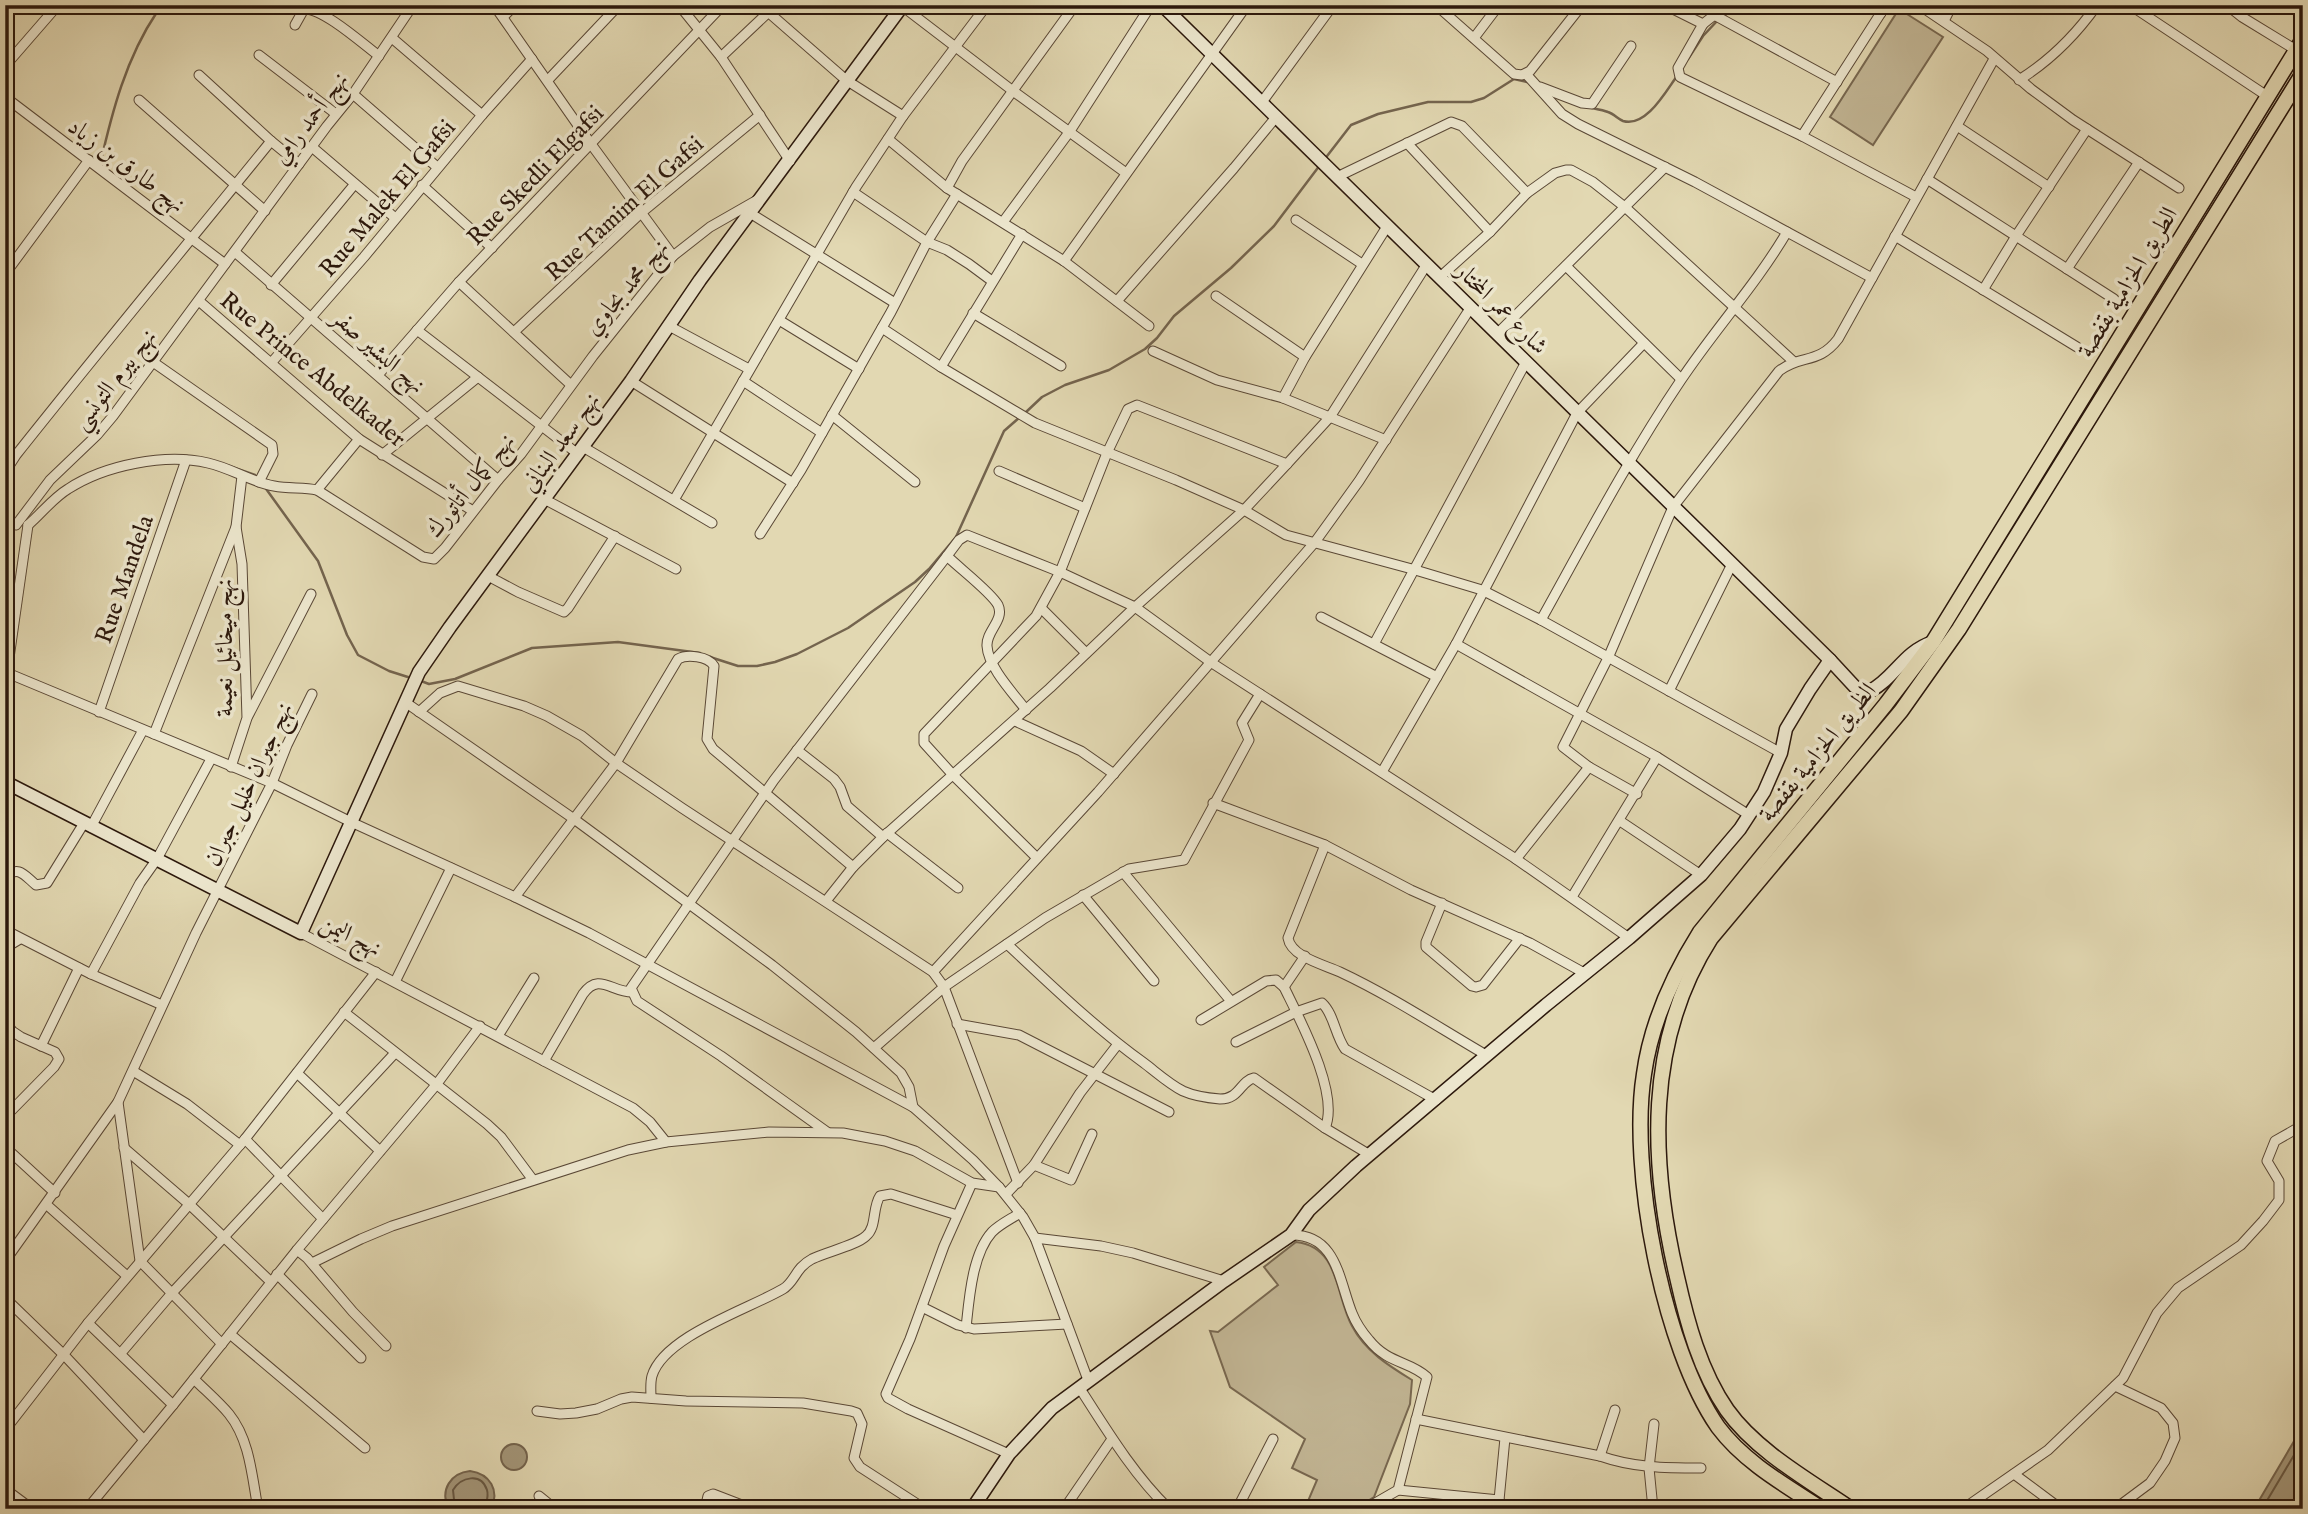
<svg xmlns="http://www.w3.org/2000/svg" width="2308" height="1514" viewBox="0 0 2308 1514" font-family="'IM FELL English',Amiri,serif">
	<rect width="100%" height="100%" fill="#e2d8b2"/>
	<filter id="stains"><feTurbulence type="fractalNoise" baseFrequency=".00286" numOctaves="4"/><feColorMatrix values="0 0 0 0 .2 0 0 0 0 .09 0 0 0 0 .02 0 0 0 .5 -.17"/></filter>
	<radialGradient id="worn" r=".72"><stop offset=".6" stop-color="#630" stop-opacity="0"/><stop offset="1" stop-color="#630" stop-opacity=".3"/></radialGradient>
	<g fill="#c3b796" stroke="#786851" stroke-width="2">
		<polygon points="1899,9 1943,37 1873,145 1830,117"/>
		<path d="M1296,1242C1340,1247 1335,1295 1352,1326C1365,1351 1389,1366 1412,1380L1410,1404L1374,1497L1355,1509H1318V1506L1308,1501L1317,1480L1292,1468L1305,1439L1230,1387L1210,1331L1218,1332L1278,1285L1264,1267Z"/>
	</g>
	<g fill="#a4977a" stroke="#74644e" stroke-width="2">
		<polygon points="2303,1426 2303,1509 2254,1509"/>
		<circle cx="514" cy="1457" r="13"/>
		<path d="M470,1471C490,1474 500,1490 491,1509H449C439,1490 451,1473 470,1471Z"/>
	</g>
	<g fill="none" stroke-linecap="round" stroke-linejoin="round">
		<g stroke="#685843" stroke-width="2">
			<path d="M455,1509L453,1490C461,1477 481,1472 487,1490C489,1496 486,1503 485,1509"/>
			<polyline points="2262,1509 2303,1440"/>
		</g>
		<g stroke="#74644e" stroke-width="2.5">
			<polyline points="1724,16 1738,5"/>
			<polyline points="1688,59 1703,36 1718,20"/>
			<path d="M1592,108C1597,109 1603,110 1608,112C1614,114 1618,119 1623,121C1646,128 1666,91 1677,76"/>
			<polyline points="1324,160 1351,125 1378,114 1428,102 1471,102 1484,98 1514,79 1527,82"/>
			<path d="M100,165C112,112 126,58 157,12"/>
			<polyline points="1025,413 1042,397 1065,385 1109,370 1145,349 1157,338 1174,316 1231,268 1274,226 1320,165"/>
			<polyline points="229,466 255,475 257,479"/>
			<polyline points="264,486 318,561 347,635 358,655 389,671 411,678"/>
			<polyline points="5,519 17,519"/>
			<polyline points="710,657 738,666 757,666 775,662 797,654 848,628 915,582 929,569 956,537 1004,431 1020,417"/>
			<polyline points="421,681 429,684 455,679 532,648 618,642 700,653"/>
		</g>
		<g stroke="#5a4836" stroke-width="11">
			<g id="street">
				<polyline points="42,5 51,12"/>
				<polyline points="494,5 591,144 673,256"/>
				<polyline points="679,5 721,57 790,161"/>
				<polyline points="760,5 846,80 903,116"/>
				<polyline points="1436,5 1514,74 1522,75 1530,71 1582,5"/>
				<polyline points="1665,5 1703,24 1727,5"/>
				<polyline points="1867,5 1881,13"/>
				<polyline points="1886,5 1802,136 1916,197"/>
				<polyline points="1919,5 1987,51 2031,89 2073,120 2179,188"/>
				<polyline points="2130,5 2267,96"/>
				<polyline points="2227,5 2242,17 2296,50"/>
				<polyline points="902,6 1013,91 1126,173"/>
				<polyline points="157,8 160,5"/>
				<polyline points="1716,16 1837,82"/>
				<polyline points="503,17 515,5"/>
				<polyline points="1944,21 1952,5"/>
				<polyline points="1703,24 1678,68 1680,77 1802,136"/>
				<path d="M295,25L304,9C323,8 363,44 379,56"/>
				<polyline points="392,38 482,115"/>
				<polyline points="1474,38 1499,5"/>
				<polyline points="259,55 336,114"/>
				<polyline points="721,57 776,5"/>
				<polyline points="5,66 58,5"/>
				<polyline points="1526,74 1562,114 1578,124 1695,182 1872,278"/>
				<polyline points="199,75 271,141 299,164"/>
				<polyline points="548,80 619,5"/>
				<path d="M2019,80C2051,60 2075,36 2097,5"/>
				<polyline points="1540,87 1582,103 1592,104 1631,46"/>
				<polyline points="353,94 437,167"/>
				<polyline points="5,97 225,264"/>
				<polyline points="139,100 265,211"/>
				<polyline points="1262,102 1333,5"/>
				<polyline points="1957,126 2049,187"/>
				<polyline points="888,139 947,188 1064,261 1149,326"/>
				<polyline points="1407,143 1490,232"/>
				<polyline points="312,147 394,217"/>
				<polyline points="1339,176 1451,122 1462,126 1527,193"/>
				<polyline points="1927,179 2114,299"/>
				<polyline points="422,185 492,248"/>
				<polyline points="947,188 962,161 1075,5"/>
				<polyline points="853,192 927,242 947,250 969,264 992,281"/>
				<polyline points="750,213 895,303"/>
				<polyline points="1296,220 1362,264"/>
				<polyline points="1003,222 1070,131 1151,5"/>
				<polyline points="1895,236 2077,347"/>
				<polyline points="235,252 498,480"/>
				<polyline points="1064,261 1247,5"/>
				<polyline points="1566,266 1681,379"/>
				<polyline points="2067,269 2139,162"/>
				<polyline points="5,274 89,160"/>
				<polyline points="1440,277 1490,232 1527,193 1555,173 1566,170 1571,170 1593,182 1626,208 1794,362"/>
				<polyline points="459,282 571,385"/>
				<polyline points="271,285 354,185"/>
				<polyline points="1983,290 2016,236 2087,129"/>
				<polyline points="1216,296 1305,357"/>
				<polyline points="199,301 359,439 473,511"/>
				<polyline points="1117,301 1234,168 1277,116"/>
				<polyline points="973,313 1061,366"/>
				<polyline points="779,320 859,369"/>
				<polyline points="669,326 749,369"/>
				<polyline points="882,328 941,367 1035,423 1176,480 1244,510 1286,535 1412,569 1482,590 1541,620 1781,753"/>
				<polyline points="417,330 578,454"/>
				<polyline points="514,332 641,213 760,115"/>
				<polyline points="1498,333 1665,167"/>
				<polyline points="1153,351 1217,380 1283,398 1386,440"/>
				<polyline points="153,362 272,445 273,454 259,482"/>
				<polyline points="272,362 364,257 482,115 532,59"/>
				<polyline points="941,367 1022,234"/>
				<polyline points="378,375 459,282 723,5"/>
				<polyline points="631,381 793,483"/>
				<polyline points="743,381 822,433"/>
				<polyline points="1283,398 1305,357 1388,225"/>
				<polyline points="832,415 915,482"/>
				<polyline points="583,447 712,523"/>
				<polyline points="382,455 478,377"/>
				<polyline points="999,471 1085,508"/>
				<path d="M5,472L16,455C100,349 186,246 271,141"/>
				<polyline points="317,490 359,439"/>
				<polyline points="544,499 676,569"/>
				<polyline points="674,500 856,187 903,116 987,5"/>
				<polyline points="16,525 50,480 97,435 113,416 327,126 353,94 413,5"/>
				<path d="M28,525C41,514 53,498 68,489C105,465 165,453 208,463C231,468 251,482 274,486C289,489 303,487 317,490L423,557L434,559L445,548L498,480L521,454L593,356L673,256L710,227L759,199"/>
				<polyline points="760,534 801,470 891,312 927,242 957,194"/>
				<path d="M947,556C958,567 992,593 998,605C1005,620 986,631 987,646C988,667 1014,694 1026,710"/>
				<polyline points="488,576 518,592 564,612 568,608 615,536"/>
				<polyline points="1041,608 1086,653"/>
				<polyline points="1321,617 1437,677"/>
				<path d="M1541,620C1586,539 1629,457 1681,380C1715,329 1755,286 1787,232"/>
				<polyline points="1374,644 1526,362"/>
				<polyline points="1456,644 1657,757 1749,815"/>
				<polyline points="5,672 272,783 351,822 515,897 589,933 913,1107 973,1160 999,1187 1023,1217 1035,1238 1088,1380"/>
				<polyline points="7,672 28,525"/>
				<polyline points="1669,691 1732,564"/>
				<polyline points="405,702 574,819 772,965 856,1032 901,1073 909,1087 913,1107"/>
				<polyline points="99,712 186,460"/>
				<polyline points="419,712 440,693 458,686 524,706 547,716 582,736 616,763 682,808 933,972 944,987 1018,1183"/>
				<polyline points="248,716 311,594"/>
				<polyline points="1015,721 1081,751 1114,774"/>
				<polyline points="154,734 236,527 242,476"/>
				<polyline points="797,750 834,779 840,787 847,806 883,837"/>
				<polyline points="231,767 247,718 242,564 236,527"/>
				<polyline points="1382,772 1456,644 1577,413 1644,343"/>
				<path d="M1637,794L1589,767L1563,747L1608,658L1673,507L1779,371C1801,354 1818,365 1838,339L1994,59"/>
				<polyline points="5,803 14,786"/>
				<polyline points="1213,803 1325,845 1411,890 1530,943 1586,974"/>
				<polyline points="1620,821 1701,875"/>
				<polyline points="91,827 143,730"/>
				<polyline points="887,833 958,888"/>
				<path d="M1325,845L1288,938C1291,957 1325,965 1340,972C1391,996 1438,1027 1486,1055"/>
				<polyline points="1037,858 953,775 924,743 924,734 1036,616 1060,572 1107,453 1128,409 1137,405 1287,464"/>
				<polyline points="1516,859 1589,767"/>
				<polyline points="1123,872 1230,1000"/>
				<path d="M5,877C19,865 24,875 36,885L47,883L84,823"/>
				<polyline points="1083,895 1154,981"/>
				<path d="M515,897L616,763L678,659C687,654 708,656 714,666L707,739L713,749L853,867"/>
				<polyline points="1572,897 1657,757"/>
				<polyline points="826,901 853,867 883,837 1050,688 1135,607 1244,510 1287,464 1330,417 1427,264"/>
				<polyline points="1442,903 1426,942 1426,947 1472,986 1476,987 1483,985 1520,938"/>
				<polyline points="5,930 91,974 162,1005"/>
				<polyline points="301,933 633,1108 650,1122 666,1142"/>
				<path d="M1007,944C1051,985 1094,1027 1144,1063C1156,1072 1169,1084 1183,1091C1194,1096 1208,1098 1220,1099C1240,1099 1240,1081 1254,1078L1325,1128"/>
				<polyline points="5,948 20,939"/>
				<polyline points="933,972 1098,792 1315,542 1359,481 1471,307"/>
				<polyline points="91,974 140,883 157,859 211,759"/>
				<polyline points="395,982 451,868"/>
				<path d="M1284,987C1300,1020 1340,1094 1325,1128L1370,1155"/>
				<polyline points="344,1012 487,1124 501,1137 533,1180"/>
				<polyline points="1201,1020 1266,981 1276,980 1284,987 1305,956"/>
				<polyline points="5,1021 12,1031 21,1037 55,1052 59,1059 54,1067 5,1117"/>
				<polyline points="957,1024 1019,1035 1169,1112"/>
				<polyline points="498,1036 534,978"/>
				<path d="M1236,1042L1296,1012L1322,1003C1334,1014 1335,1035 1345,1049L1436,1100"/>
				<polyline points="41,1046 79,968"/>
				<polyline points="874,1048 944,987 1045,918 1129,869 1184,860 1249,740 1242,723 1260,694"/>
				<path d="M544,1061L583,994C599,972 611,992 632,992"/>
				<polyline points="133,1071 187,1104 240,1145"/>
				<polyline points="297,1073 380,1151"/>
				<polyline points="118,1102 140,1261 222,1344"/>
				<polyline points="827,1132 721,1056 637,1001 631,988 774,780 947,556 959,540 967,535 1060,572 1135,607 1212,663 1516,859 1629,938"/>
				<polyline points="245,1139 323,1219"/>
				<polyline points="5,1147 55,1193"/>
				<polyline points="124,1148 189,1204 271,1282"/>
				<polyline points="1034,1165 1071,1180 1092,1134"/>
				<polyline points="972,1183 944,1246 910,1339 886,1394 888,1398 908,1409 1009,1454"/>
				<polyline points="1006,1194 1034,1165 1080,1093 1118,1044"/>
				<polyline points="47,1205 127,1276"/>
				<path d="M1291,1235C1337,1234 1339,1281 1352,1313C1356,1323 1362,1332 1369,1340C1388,1364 1410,1361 1427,1377L1398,1490L1365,1509"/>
				<polyline points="1035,1238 1101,1246 1133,1253 1224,1281"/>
				<polyline points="297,1250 307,1258 353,1312 386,1346"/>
				<polyline points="5,1261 118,1102 196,933 272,783 287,745 312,694"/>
				<polyline points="312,1263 361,1239 392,1226 628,1150 666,1142 769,1132 843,1133 885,1141 915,1151 972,1183 999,1187"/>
				<polyline points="277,1274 361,1358"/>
				<polyline points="5,1298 65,1356 144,1440"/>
				<polyline points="922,1307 958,1325 974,1329 1067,1324"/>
				<polyline points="88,1323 173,1405"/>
				<path d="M966,1328C969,1300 972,1254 992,1232C1000,1224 1011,1219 1020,1213"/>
				<polyline points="230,1334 365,1448"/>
				<polyline points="121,1353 172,1293 395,1053"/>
				<path d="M194,1379C206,1391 219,1402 229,1414C250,1440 252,1477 258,1509"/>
				<polyline points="2115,1386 2161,1408 2173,1423 2175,1438 2165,1461 2150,1483 2115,1509"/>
				<path d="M1079,1387C1106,1429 1133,1474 1169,1509"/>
				<path d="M651,1398C651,1391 650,1383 652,1376C664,1336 749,1309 783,1289C795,1282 795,1268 812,1259C826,1252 857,1245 866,1236C877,1227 872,1208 880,1196L891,1194L957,1215"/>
				<polyline points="537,1411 560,1414 576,1413 597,1409 621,1399 632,1397 686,1401 803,1403 851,1411 857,1413 862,1424 854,1458 860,1467 925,1509"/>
				<polyline points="1416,1419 1600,1456 1615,1410"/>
				<polyline points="5,1430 88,1323 245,1139 376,972"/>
				<path d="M1600,1456C1634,1468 1666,1468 1701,1468"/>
				<polyline points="2014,1474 2061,1509"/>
				<polyline points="5,1489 32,1509"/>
				<polyline points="1398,1490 1499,1500 1499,1509"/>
				<polyline points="539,1496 555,1509"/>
				<polyline points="1499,1500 1505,1438"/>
				<polyline points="87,1509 173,1405 297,1250 436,1085 480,1026"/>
				<polyline points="705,1509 708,1496 713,1494 752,1509"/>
				<polyline points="1064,1509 1112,1439"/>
				<polyline points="1237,1509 1273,1439"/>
				<polyline points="1653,1509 1649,1468 1654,1424"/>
				<polyline points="1963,1509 2048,1450 2123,1378 2157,1313 2178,1288 2241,1245 2263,1221 2279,1200 2279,1181 2267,1161 2275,1141 2303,1125"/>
			</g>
		</g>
		<g stroke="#2c180c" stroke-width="15">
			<g id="secondary">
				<path d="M1830,660L1855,687L1870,691C1895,678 1903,652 1933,642"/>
				<polyline points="5,782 301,933 419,672 450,627 631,381 700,280 903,5"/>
				<polyline points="972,1509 1009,1454 1052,1408 1224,1281 1291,1235 1309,1210 1356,1166 1546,1005 1629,938 1701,875 1740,829 1764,792 1781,753 1786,729 1810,689 1830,660 1162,5"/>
			</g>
		</g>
		<g stroke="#2c180c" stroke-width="17">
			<g id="primary">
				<path d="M1822,1509C1785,1485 1744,1462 1718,1427C1663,1348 1629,1168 1644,1074C1651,1023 1673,975 1700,932L1886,704L1933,642L2303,39"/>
				<path d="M1851,1509C1810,1481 1756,1451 1727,1410C1700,1371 1687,1322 1677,1277C1650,1162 1645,1041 1711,938L1901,711L1959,629L2303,73"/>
			</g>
		</g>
		<use href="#street" stroke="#ece6cd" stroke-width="9"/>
		<use href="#secondary" stroke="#ece6cd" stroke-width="12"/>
		<use href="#primary" stroke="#e2d8b2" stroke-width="14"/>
	</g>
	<g text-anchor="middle" stroke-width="7" stroke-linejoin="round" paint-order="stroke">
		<g font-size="24" fill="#2c180c" stroke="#ece6cd">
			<text transform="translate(310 118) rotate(-53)" y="8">نهج أحمد رامي</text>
			<text transform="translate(127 165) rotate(37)" y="8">نهج طارق بن زياد</text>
			<text transform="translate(535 175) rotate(-46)" y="8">Rue Skedli Elgafsi</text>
			<text transform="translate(387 198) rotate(-50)" y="8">Rue Malek El Gafsi</text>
			<text transform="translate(624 208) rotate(-42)" y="8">Rue Tamim El Gafsi</text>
			<text transform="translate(2127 282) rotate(-59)" y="8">الطريق الحزامية بقفصة</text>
			<text transform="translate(626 287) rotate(-50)" y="8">نهج محمد بجاوي</text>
			<text transform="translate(1502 308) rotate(45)" y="8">شارع عمر المختار</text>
			<text transform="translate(379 351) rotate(41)" y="8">نهج البشير صفر</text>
			<text transform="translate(313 369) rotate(39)" y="8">Rue Prince Abdelkader</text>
			<text transform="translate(114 379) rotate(-52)" y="8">نهج بيرم التونسي</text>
			<text transform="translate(560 442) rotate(-54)" y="8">نهج سعد البناني</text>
			<text transform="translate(470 485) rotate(-51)" y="8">نهج كمال أتاتورك</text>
			<text transform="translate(124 579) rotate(-71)" y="8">Rue Mandela</text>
			<text transform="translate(224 648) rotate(-90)" y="8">نهج ميخائيل نعيمة</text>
			<text transform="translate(1817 752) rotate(-51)" y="8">الطريق الحزامية بقفصة</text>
			<text transform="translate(248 784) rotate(-65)" y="8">نهج جبران خليل جبران</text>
			<text transform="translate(351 935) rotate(27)" y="8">نهج اليمن</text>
		</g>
	</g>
	<rect width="2308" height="1514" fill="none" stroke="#e2d8b2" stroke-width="28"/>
	<rect x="7" y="7" width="2294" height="1500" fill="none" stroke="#2c180c" stroke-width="3.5"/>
	<rect x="14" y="14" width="2280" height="1486" fill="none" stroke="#2c180c" stroke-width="2"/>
	<rect width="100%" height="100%" filter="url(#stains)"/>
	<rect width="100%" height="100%" fill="url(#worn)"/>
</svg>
